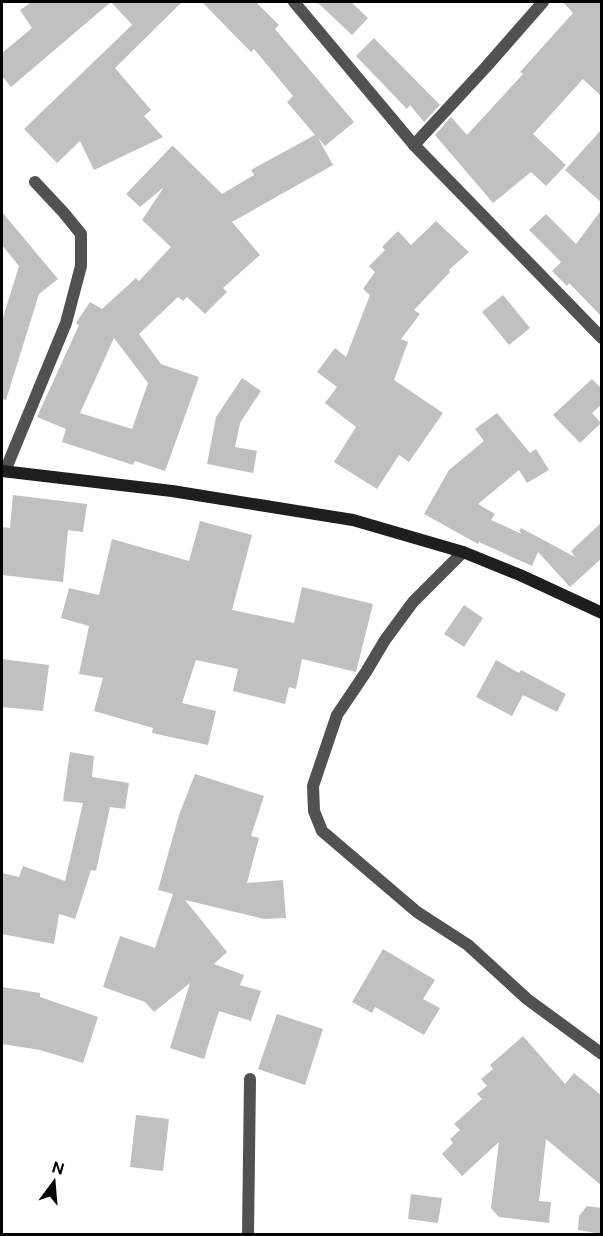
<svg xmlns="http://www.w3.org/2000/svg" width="603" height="1236" viewBox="0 0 603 1236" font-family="'DM Sans',sans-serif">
	<rect width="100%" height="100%" fill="#fff"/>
	<g fill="#c0c0c0" fill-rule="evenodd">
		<polygon points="32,2 182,2 115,68 151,110 144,116 163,137 94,170 80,141 57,163 24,129 132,25 137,30 111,2 11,87 2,76 2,53 32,28 20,10"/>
		<path d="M202,2H256L279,25L275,29L354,122L325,146L318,138L333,165L232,222L260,255L223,288L227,292L205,314L187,297L183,301L178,297L139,334L161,364L199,377L165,471L135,461L133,465L62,442L66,429L37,417L79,325L76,323L90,302L102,309L136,278L139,281L171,247L142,220L164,187L140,207L126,194L171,147L173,146L222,194L254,175L251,170L315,135L287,102L293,96L254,49L251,52ZM114,338L148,383L132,429L80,413Z"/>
		<polygon points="317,2 351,2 368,18 352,35"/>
		<polygon points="563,2 602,2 602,97 583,79 533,134 566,165 546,186 531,172 493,203 435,135 451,117 467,135 523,74 520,72 573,13"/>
		<polygon points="374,38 440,105 424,122 410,105 407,109 356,56"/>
		<polygon points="602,129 602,203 565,170"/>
		<polygon points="602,209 602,317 569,283 567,286 552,271 561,262 529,230 546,214 576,244"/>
		<polygon points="2,212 58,279 39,294 6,400 2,399 2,321 19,266 2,245"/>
		<polygon points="436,221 469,252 449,270 450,272 414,310 420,314 401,339 408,342 394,380 443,413 409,462 399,455 377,489 334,462 356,427 325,403 337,387 317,372 335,348 346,357 370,295 363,289 375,272 369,266 385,250 382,247 398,231 411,245"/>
		<polygon points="503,295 530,328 509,345 482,312"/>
		<polygon points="242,378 261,391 240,423 235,447 257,451 253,473 207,464 216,417"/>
		<polygon points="592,379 602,389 602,404 592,413 601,423 580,443 553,415"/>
		<polygon points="497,413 530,453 536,449 549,470 527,483 519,470 478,504 495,514 491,520 522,534 519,531 521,528 575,557 571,551 602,522 602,558 570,587 538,552 532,566 479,542 478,544 424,514 449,470 484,441 475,429"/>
		<polygon points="13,495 87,504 83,532 68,530 63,582 2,575 2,527 10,528"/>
		<polygon points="200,521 252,535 232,610 294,623 302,587 373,604 356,672 302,659 296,689 289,687 285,704 233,691 238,669 196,660 182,703 216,711 208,745 152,733 153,728 94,711 103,678 79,674 89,626 61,618 69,588 99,595 112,539 189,561"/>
		<polygon points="464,605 483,618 464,647 444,634"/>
		<polygon points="2,659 49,665 43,711 2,707"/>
		<polygon points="496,660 519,673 521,670 566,694 557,712 523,695 512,716 476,697"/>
		<polygon points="70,752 94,756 92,777 129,783 125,809 110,807 96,871 91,870 75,919 59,914 54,944 2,934 2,873 19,877 23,866 65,881 83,803 63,801"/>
		<polygon points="195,774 264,796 251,836 259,838 247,883 283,880 286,918 264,919 185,900 227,952 214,964 244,975 240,985 261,991 251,1021 219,1011 204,1059 170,1048 190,983 154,1012 145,1002 103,987 120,936 155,948 173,894 158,890 179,815"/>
		<polygon points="383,949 435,980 423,999 440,1008 424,1035 375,1007 372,1013 352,1002"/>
		<polygon points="2,987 40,993 40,997 98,1017 83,1063 40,1050 2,1044"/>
		<polygon points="277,1014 323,1029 305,1085 258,1069"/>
		<polygon points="523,1036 565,1084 574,1073 602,1096 602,1186 546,1139 539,1201 551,1202 549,1223 499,1217 491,1208 499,1142 462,1176 442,1154 453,1143 450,1139 460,1130 454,1124 482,1099 477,1094 487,1086 481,1079 493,1069 490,1065"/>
		<polygon points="136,1115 169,1119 163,1171 130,1167"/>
		<polygon points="411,1194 442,1198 438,1223 408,1219"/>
		<polygon points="587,1206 602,1208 602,1234 578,1230 579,1216"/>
	</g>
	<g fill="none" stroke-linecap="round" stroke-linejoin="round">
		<g stroke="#515151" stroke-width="12">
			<polyline points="294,2 414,145 602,338"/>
			<polyline points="414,145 486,67 543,2"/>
			<polyline points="5,471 66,323 81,266 81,234 64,213 35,182"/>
			<polyline points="463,552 413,602 385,640 366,672 337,715 313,786 314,811 322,831 417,912 468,945 527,999 602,1054"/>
			<polyline points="248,1234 250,1079"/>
		</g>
		<polyline stroke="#1e1e1e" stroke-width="12" points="2,471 172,491 353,520 463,552 520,575 602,613"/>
	</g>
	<rect width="603" height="1236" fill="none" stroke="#000000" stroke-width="6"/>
	<g transform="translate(54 1182) rotate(16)" stroke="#ffffff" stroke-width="4.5" paint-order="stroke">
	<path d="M0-4.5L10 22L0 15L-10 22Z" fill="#000000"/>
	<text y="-9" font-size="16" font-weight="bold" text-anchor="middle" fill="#000000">N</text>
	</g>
</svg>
